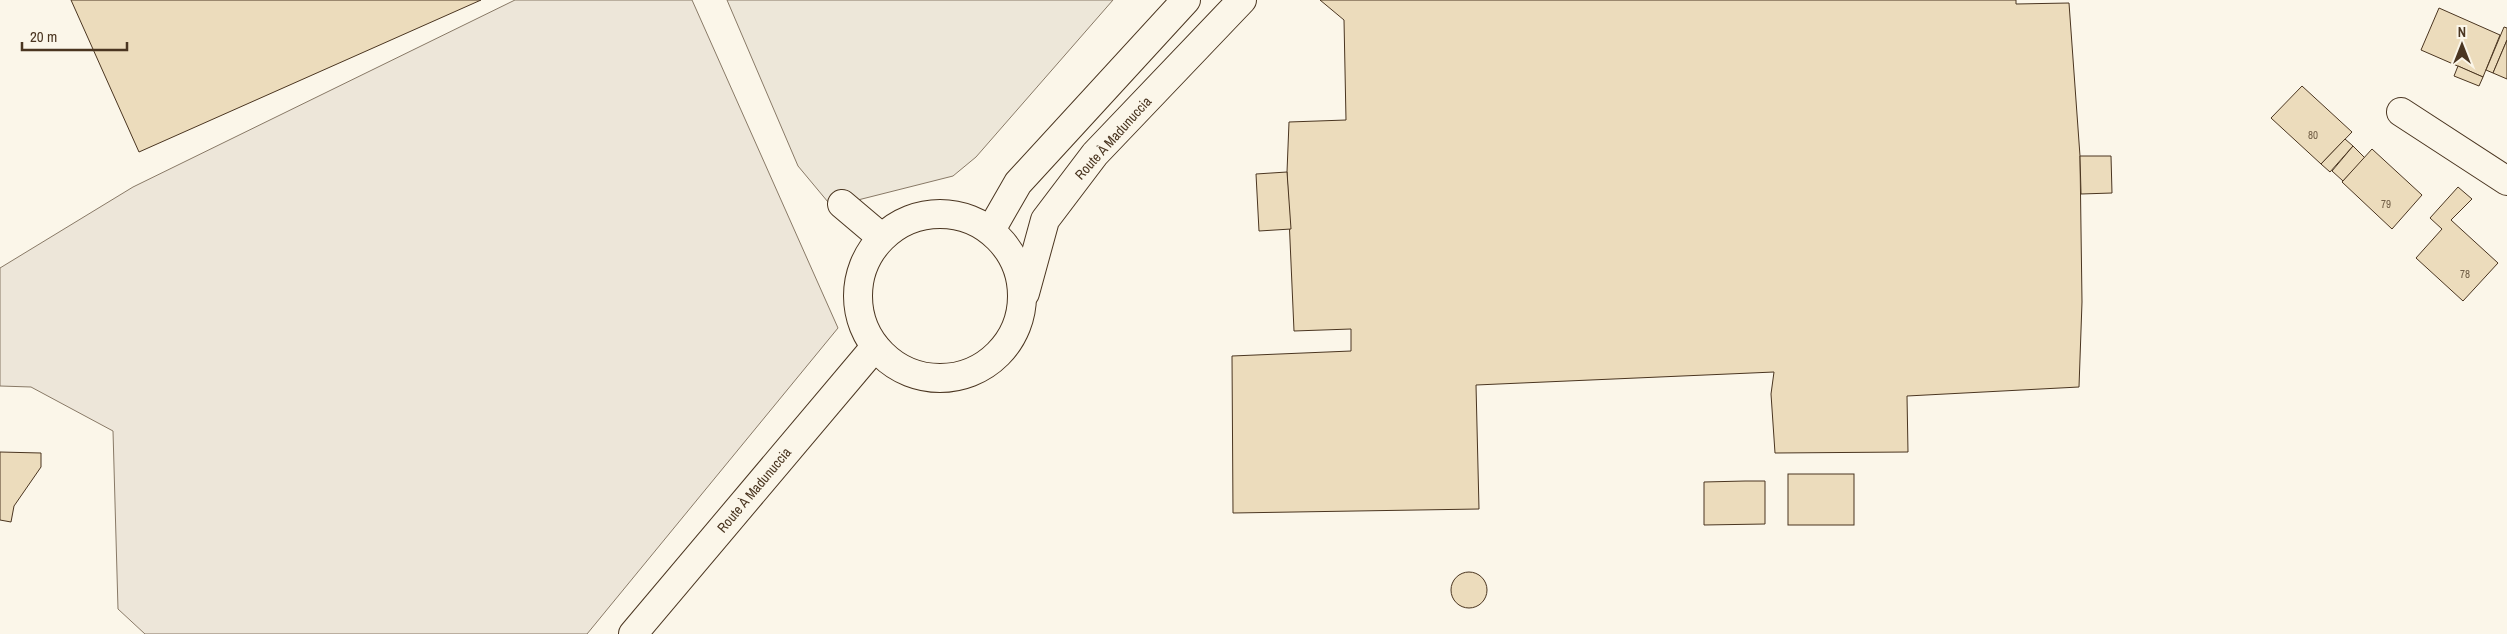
<svg xmlns="http://www.w3.org/2000/svg" width="2507" height="634" viewBox="0 0 2507 634" font-family="'Archivo Narrow',sans-serif">
	<rect width="100%" height="100%" fill="#fbf6e9"/>
	<polygon fill="#ede6d9" stroke="#887966" points="515,0 692,0 838,328 587,634 145,634 118,609 113,431 31,387 0,386 0,268 133,187"/>
	<polygon fill="#ede7d9" stroke="#887966" points="727,0 1113,0 976,157 953,176 842,204 828,202 798,166"/>
	<g fill="#ecdcbc" stroke="#4a3520">
		<polygon points="71,0 481,0 139,152"/>
		<polygon points="1320,0 2016,0 2016,4 2069,3 2080,156 2082,302 2079,387 1907,396 1908,452 1775,453 1771,394 1774,372 1476,385 1479,509 1233,513 1232,356 1351,351 1351,329 1294,331 1287,172 1289,122 1346,120 1344,20"/>
		<polygon points="2439,8 2500,35 2483,77 2421,50"/>
		<polygon points="2504,27 2507,28 2507,40 2493,73 2486,70"/>
		<polygon points="2507,40 2507,79 2493,73"/>
		<polygon points="2458,66 2483,77 2479,86 2454,76"/>
		<polygon points="2302,86 2352,132 2321,164 2271,118"/>
		<polygon points="2345,139 2353,146 2330,172 2321,164"/>
		<polygon points="2353,146 2365,158 2343,181 2332,171"/>
		<polygon points="2372,149 2422,195 2392,229 2342,182"/>
		<polygon points="2080,156 2111,156 2112,193 2081,194"/>
		<polygon points="1287,172 1291,229 1259,231 1256,174"/>
		<polygon points="2458,187 2472,199 2451,220 2498,263 2463,301 2416,258 2442,229 2430,218"/>
		<polygon points="0,452 41,453 41,467 14,506 11,522 0,520"/>
		<rect x="1788" y="474" width="66" height="51"/>
		<polygon points="1745,481 1765,481 1765,524 1704,525 1704,482"/>
		<circle cx="1469" cy="590" r="18"/>
	</g>
	<g fill="none" stroke-linecap="round" stroke-linejoin="round">
		<g stroke="#4a3520" stroke-width="30">
			<g id="minor">
				<polyline points="2401,112 2507,181"/>
				<polyline points="842,204 881,237"/>
			</g>
		</g>
		<g stroke="#4a3520" stroke-width="30">
			<g id="major">
				<circle cx="940" cy="296" r="82"/>
				<polyline points="991,230 1018,183 1186,0"/>
				<polyline points="1025,293 1045,220 1095,154 1242,0"/>
				<polyline points="633,634 875,347"/>
			</g>
		</g>
		<use href="#minor" stroke="#fbf6e9" stroke-width="28"/>
		<use href="#major" stroke="#fbf6e9" stroke-width="28"/>
	</g>
	<g text-anchor="middle" stroke-width="4" stroke-linejoin="round" paint-order="stroke">
		<g font-size="11" fill="#725f47">
			<text x="2313" y="139">80</text>
			<text x="2386" y="208">79</text>
			<text x="2465" y="278">78</text>
		</g>
		<g font-size="14" fill="#4a3520" stroke="#fbf6e9">
			<text transform="translate(1113 138) rotate(-48)" y="5">Route À Madunuccia</text>
			<text transform="translate(754 490) rotate(-50)" y="5">Route À Madunuccia</text>
		</g>
	</g>
	<g transform="translate(2462 45)" stroke="#fbf6e9" stroke-width="4" paint-order="stroke">
	<path d="M0-4L9 19L0 12L-9 19Z" fill="#4a3520"/>
	<text y="-8" font-size="14" font-weight="bold" text-anchor="middle" fill="#4a3520">N</text>
	</g>
	<path d="M22 42v8h105v-8" fill="none" stroke="#4a3520" stroke-width="2.5"/>
	<text x="30" y="42" font-size="15" fill="#4a3520" stroke="#fbf6e9" stroke-width="4" paint-order="stroke">20 m</text>
</svg>
